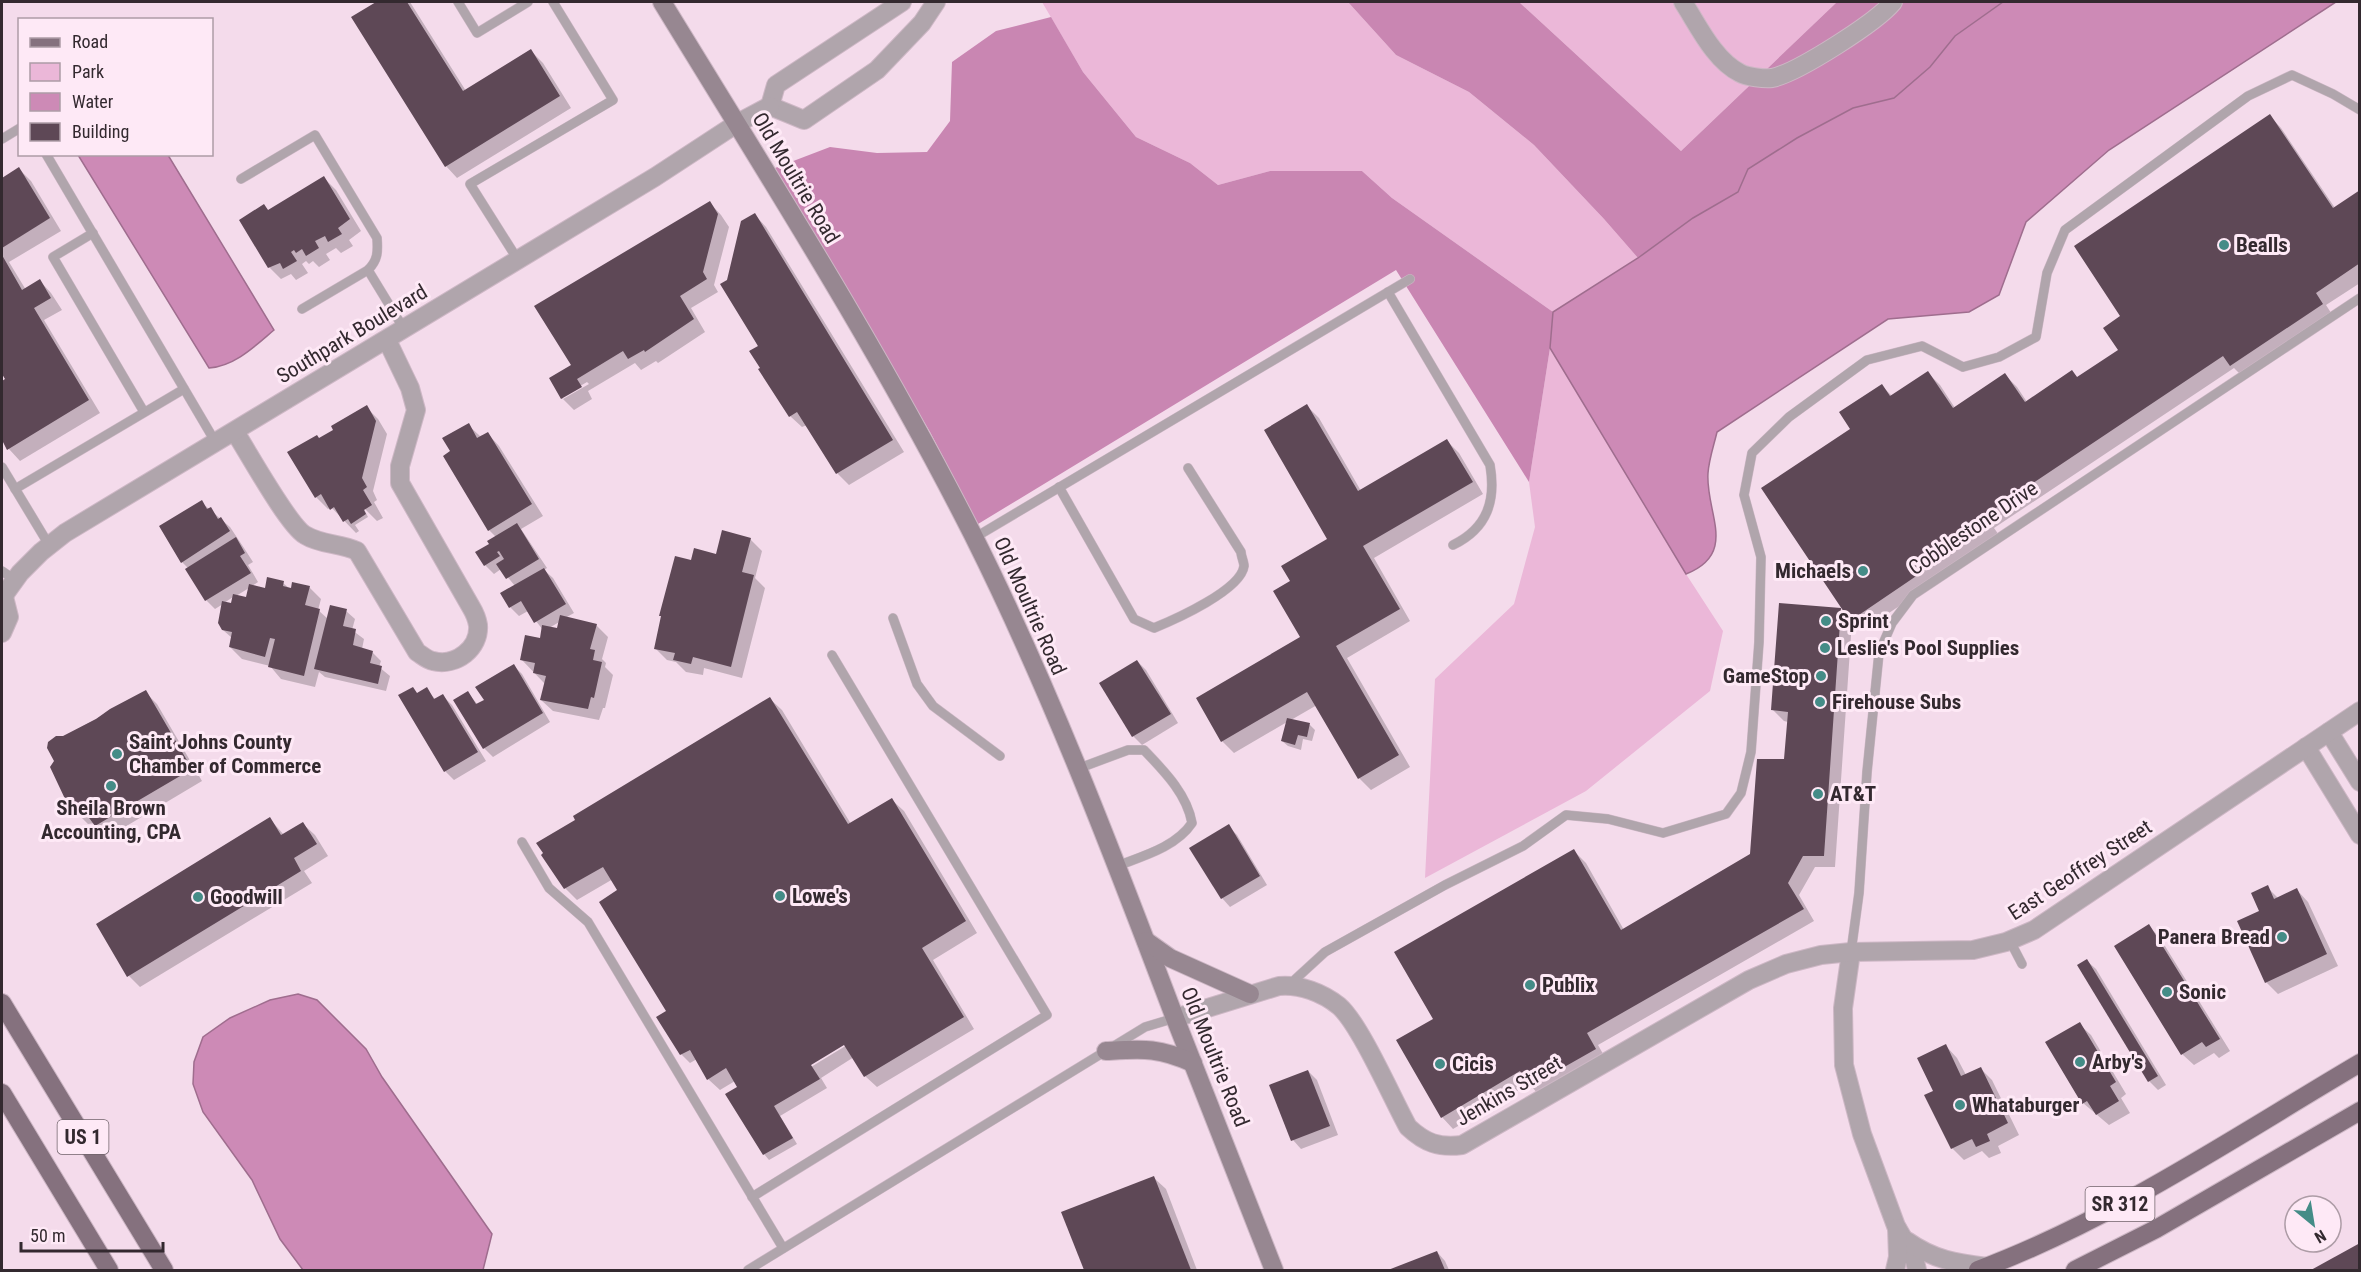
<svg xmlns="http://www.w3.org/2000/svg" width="2361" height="1272" viewBox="0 0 2361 1272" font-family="'Roboto Condensed',sans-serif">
	<rect width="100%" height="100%" fill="#f4dbeb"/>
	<g fill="#ebb7d8">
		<polygon points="1042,2 1348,2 1396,55 1469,92 1534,145 1604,219 1638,258 1553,312 1392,198 1362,171 1270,171 1218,185 1190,163 1136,137 1083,72"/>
		<polygon points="1519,2 1837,2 1681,151"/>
		<polygon points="1550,348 1686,574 1723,631 1710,691 1586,791 1425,878 1435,679 1514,604 1535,527 1529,482"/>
	</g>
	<g fill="#c986b2">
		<polygon points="1348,2 1519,2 1681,151 1837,2 2003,2 1955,36 1930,67 1894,98 1853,108 1797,138 1748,169 1738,192 1693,218 1638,258 1604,219 1534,145 1469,92 1396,55"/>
		<polygon points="1051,17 1083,72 1136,137 1190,163 1218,185 1270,171 1362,171 1392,198 1553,312 1550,348 1529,482 1396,270 978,524 930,432 775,168 830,147 877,153 927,152 950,121 952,62 996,31"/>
	</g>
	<g fill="#cd8ab6" stroke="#9f6d8e" stroke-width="1.5">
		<path d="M2003,2H2336L2109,150L2026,222L1999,295L1969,312L1888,319L1717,432C1714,445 1709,459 1708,473C1705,512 1739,553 1686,574L1550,348L1553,312L1638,258L1693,218L1738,192L1748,169L1797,138L1853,108L1894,98L1930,67L1955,36Z"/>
		<path d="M78,155H168L274,330C255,346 235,366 209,368Z"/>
		<polygon points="298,994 317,1000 366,1049 382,1077 492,1234 483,1270 303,1270 280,1239 252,1180 203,1112 193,1084 194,1062 203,1037 230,1018 270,1000"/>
	</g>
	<g fill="#0003" fill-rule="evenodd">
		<polygon points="379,2 410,2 466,91 531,51 543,63 571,108 457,178 446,166 353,17"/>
		<polygon points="2270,116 2281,128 2335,208 2360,192 2360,283 2326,305 2333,316 2243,377 2234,368 1994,528 2001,538 1862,631 1852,621 1835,867 1815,867 1799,895 1814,921 1598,1045 1607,1061 1542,1098 1529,1084 1453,1129 1442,1117 1435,1019 1574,851 1586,863 1624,930 1752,855 1786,761 1788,722 1784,721 1773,710 1840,610 1847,614 1853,429 1882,386 1893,397 1928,373 1940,385 1955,408 2005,375 2017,387 2027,402 2072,372 2078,378 2120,350 2122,316"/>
		<polygon points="19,169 31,181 61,231 9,262 26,290 40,281 51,293 62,310 44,320 100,413 20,461 9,449 2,437 2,382 7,379 2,371 2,180"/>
		<polygon points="324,178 336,190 361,231 349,240 353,246 341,253 336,248 326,254 330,260 319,267 313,261 309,264 306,261 302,264 308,273 296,280 291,274 281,279 269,267 264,206 269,211"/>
		<path d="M710,203L721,215L729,227L714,285L718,292L691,308L705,332L658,363L656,361L641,370L635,363L588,391L592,399L574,410L562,398L573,366ZM587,382L589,384L563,399V396Z"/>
		<polygon points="755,215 766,227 904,452 849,485 837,473 807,425 802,427 790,416 728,281"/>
		<polygon points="1307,406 1319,418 1361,491 1447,441 1459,453 1483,494 1374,558 1410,621 1347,658 1410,767 1371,790 1359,778 1317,705 1291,720 1310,725 1315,730 1312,741 1303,739 1301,750 1288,746 1282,741 1287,722 1234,753 1222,741 1198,699 1302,638 1292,582 1330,540"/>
		<polygon points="366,407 378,419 387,434 373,491 377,500 374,502 383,518 377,521 363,507 368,517 355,525 359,531 356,533 331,507 328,509 316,497 289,453 320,440"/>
		<path d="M468,425L480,436L488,434L499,446L543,516L521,529L547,568L544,570L553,578L574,613L565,618L596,625L608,637L602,659L606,663L605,667L613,675L605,708H603L599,720L553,711L541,700L545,684L521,659L541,640L543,630L528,611L519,616L510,607L502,594L515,586L501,569L494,574L485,565L492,544L496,537L489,530L452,452ZM561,621L558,630L549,628Z"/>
		<path d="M201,502L230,527L244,548L253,562L248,565L258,582L252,586L266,590L283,583L290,589L309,587L321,599L318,610L328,619L346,611L355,619L352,630L364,639L362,649L372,652L381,661L379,667L390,676L386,691L325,677L319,672L315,687L281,679L270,666L242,659L230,647L232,638L223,630V604L215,609L206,600L188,568L182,562ZM249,588L247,598L236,596ZM233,597L232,605L224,603Z"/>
		<polygon points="750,539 762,551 755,578 765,588 742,678 704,668 703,675 686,672 676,662 667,660 655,648 692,562 717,555"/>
		<polygon points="1137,661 1146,670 1178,723 1142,745 1133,736"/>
		<polygon points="514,666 522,674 550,722 493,757 484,748 468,693 478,705 486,700"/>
		<polygon points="426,689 436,700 443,696 452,705 486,761 454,780 445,771 418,694"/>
		<polygon points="145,692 157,704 202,781 108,837 95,823 88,824 76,812 63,737"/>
		<path d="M770,699L782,710L851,824L892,800L904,811L977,933L933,960L974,1029L877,1087L865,1076L854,1057L821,1078L827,1088L780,1116L797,1144L769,1160L764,1154L735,1081L720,1090L708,1079L697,1059L690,1063L681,1054L669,1011L619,890L613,879L577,900L565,888ZM850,1039L852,1042L811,1067L808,1065Z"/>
		<polygon points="270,819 284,835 303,824 315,835 328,856 304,871 312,883 140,987 129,976"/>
		<polygon points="1228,826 1237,835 1267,885 1230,907 1222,898"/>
		<polygon points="2267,887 2279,899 2297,890 2308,902 2338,966 2278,994 2266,982 2261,911"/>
		<polygon points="2149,926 2160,938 2230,1051 2219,1058 2214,1053 2194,1065 2182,1054"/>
		<polygon points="2087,961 2096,969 2166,1085 2158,1090 2149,1081"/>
		<polygon points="2079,1024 2091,1035 2126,1094 2121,1098 2130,1113 2109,1125 2083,1103"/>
		<polygon points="1946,1046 1957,1058 1966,1075 1980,1068 1992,1080 2019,1135 1998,1146 2001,1153 1989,1158 1982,1151 1964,1160 1952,1148 1935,1091"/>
		<polygon points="1308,1071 1317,1080 1338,1135 1301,1149 1293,1140"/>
		<polygon points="1154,1178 1166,1189 1197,1270 1085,1270 1063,1213"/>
		<polygon points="2360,1244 2360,1270 2314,1270"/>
		<polygon points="1437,1252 1445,1261 1449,1270 1392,1270"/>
	</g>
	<g fill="#5e4856">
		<polygon points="376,2 407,2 463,91 531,49 560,96 445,167 351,17"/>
		<polygon points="2270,114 2333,208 2360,190 2360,263 2316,293 2323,304 2230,366 2223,356 1984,516 1990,526 1850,621 1761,488 1850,429 1839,412 1882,384 1890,396 1928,371 1953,408 2005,373 2025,402 2072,370 2077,377 2118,350 2103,328 2120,316 2074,246"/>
		<polygon points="19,167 50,218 2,248 2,178"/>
		<polygon points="324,176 350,219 338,228 342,234 328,242 325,236 315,241 319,248 306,256 302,249 296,253 294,250 291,252 297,261 283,269 280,263 268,268 239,220 264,204 268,210"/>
		<polygon points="710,201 718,214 703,272 707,279 680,296 694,319 645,352 644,350 628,359 623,351 577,379 582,387 561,399 549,378 571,365 534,306"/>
		<polygon points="755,213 893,440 836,474 797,412 789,417 758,369 760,368 749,351 758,346 720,284 727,280 741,221"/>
		<polygon points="2,255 22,290 40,279 51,298 34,308 89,400 7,450 2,440 2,381 5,379 2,374"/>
		<polygon points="1307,404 1358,491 1447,439 1473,482 1363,546 1400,609 1336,646 1399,755 1358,779 1307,692 1221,742 1196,698 1300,637 1273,591 1290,581 1281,566 1327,539 1264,430"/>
		<polygon points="367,405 376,421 362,478 367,487 363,490 372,505 364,510 366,514 351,524 348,519 343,522 334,507 330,510 321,494 315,498 287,452 317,435 319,438 333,430 331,426"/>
		<polygon points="469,423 477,438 488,432 532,504 488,531 443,456 450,451 442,438"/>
		<polygon points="202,500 207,509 211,507 218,519 221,517 230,531 181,563 159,526"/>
		<polygon points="517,523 539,559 506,579 496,564 504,559 499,551 497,552 500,556 484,566 475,552 489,544 487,541"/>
		<polygon points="722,530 751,538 742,572 754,575 731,667 693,657 691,664 673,660 675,653 654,649 661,616 659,616 675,556 691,560 694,548 716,554"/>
		<polygon points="236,537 245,553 240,556 251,573 205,601 185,569"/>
		<polygon points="544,568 566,604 534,623 521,601 509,608 500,593"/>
		<polygon points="267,577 284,581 283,586 291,588 292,582 310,586 305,605 320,609 304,676 268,667 275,639 270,638 265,657 229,647 232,632 222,630 218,623 222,601 231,603 233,594 246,597 249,584 265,588"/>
		<polygon points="1779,603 1841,608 1824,856 1803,856 1788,883 1804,909 1587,1033 1596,1049 1529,1087 1520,1071 1441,1118 1396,1040 1433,1019 1394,952 1574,849 1621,930 1750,854 1757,759 1784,759 1788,712 1771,710"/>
		<polygon points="330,605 347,609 343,626 356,629 353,645 373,651 370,663 382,666 378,684 314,669"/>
		<polygon points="560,615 597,624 590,649 595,650 593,660 602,662 594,698 591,697 588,709 540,700 546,676 533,673 535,663 520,660 525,635 540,638 542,625 557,628"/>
		<polygon points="1137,660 1171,714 1132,737 1099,683"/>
		<polygon points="514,664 543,713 483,749 453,700 468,691 476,704 484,700 475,687"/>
		<polygon points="413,687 417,693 427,687 434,699 443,694 478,752 444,772 398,695"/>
		<polygon points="146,690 192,769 95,826 84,811 74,813 66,801 50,767 54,761 47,748 48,742 56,736 63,736 96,719 110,709"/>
		<polygon points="770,697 848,824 892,798 966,921 922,948 964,1017 864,1077 844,1045 811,1065 820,1079 774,1106 793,1138 763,1155 725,1094 737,1087 726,1068 707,1080 690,1050 680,1055 656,1017 666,1011 599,902 617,890 603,867 564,889 541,855 543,853 536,843 575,820 573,816"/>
		<polygon points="1287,718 1310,723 1307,737 1298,735 1295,745 1281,741"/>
		<polygon points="270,817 281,835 303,822 317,844 294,858 301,871 127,977 96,924"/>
		<polygon points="1229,824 1260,876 1221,899 1189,848"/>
		<polygon points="2268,885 2274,899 2297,888 2327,954 2265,983 2237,921 2259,911 2251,893"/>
		<polygon points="2149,924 2220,1039 2206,1047 2202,1042 2181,1055 2114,946"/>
		<polygon points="2087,959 2158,1076 2148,1082 2077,965"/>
		<polygon points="2080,1022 2116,1082 2110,1086 2119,1101 2096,1115 2087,1101 2082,1104 2045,1042"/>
		<polygon points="1946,1044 1961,1076 1981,1067 2008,1123 1987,1134 1990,1141 1976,1147 1972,1139 1951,1149 1924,1095 1933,1091 1917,1058"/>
		<polygon points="1308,1070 1330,1126 1291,1141 1269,1085"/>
		<polygon points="1154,1176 1191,1270 1084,1270 1061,1212"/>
		<polygon points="2360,1243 2360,1270 2311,1270"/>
		<polygon points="1437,1251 1445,1270 1388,1270"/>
	</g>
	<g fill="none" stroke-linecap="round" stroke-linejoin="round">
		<g stroke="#cdb7c5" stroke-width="10">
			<g id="lane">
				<polyline points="458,2 477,33 528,2"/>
				<polyline points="2,139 20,128"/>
				<polyline points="46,154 216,443"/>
				<path d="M241,179L315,135L377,238C378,252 378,260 368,270L302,309"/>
				<polyline points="93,233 53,257 144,412"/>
				<polyline points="518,260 470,184 613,100 553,2"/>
				<polyline points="368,270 404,329"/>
				<path d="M1388,292L1490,465C1496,500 1488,528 1453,545"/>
				<polyline points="2,467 49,545"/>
				<path d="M1059,487L1134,619L1154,628C1176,619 1241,590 1244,566C1244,562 1241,556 1241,552L1188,468"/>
				<polyline points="15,489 184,389"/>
				<polyline points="974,538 1410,279"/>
				<polyline points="2,571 15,580"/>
				<polyline points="893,618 917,684 933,706 1000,756"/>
				<path d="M1077,769L1128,750H1144C1164,771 1187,794 1192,823C1176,847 1143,856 1117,866"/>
				<polyline points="522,842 549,888 588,922 783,1248"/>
				<polyline points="2010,941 2022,964"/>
				<polyline points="1851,952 1859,893 1867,772 1879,653 1892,623 1913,595 2360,298"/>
				<polyline points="1289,985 1325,952 1445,885 1523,846 1566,815 1608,819 1663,833 1726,814 1741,793 1751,752 1759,642 1761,557 1744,495 1752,453 1789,417 1867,360 1922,346 1963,367 1999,357 2036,337 2047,273 2065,230 2248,96 2292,75 2333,94 2360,110"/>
				<polyline points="752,1197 1047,1015 832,655"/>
				<polyline points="748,1270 1145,1027 1175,1018"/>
			</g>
		</g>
		<g stroke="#cdb7c5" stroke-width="20">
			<g id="street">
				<path d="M1683,2C1698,25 1714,60 1740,73C1747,77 1765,79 1772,78C1797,73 1877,22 1893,2"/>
				<polyline points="770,106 804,120 877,70 922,23 936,2"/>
				<polyline points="770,106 776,85 902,2"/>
				<path d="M235,432C248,452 288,525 305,535C321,545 340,543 357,551L417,652C422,655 427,660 433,661C456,667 480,648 478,625C477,619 474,612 471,607L400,483V466L416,410L410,388L387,340"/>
				<polyline points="2,598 20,573 41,552 65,533 655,177 736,124 770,106"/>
				<polyline points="2,633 9,617 4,597"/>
				<polyline points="2329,732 2360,782"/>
				<polyline points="2306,747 2360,835"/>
				<polyline points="1851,952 1843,1008 1844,1065 1862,1134 1896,1226 1914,1257 1917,1270"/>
				<path d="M1175,1018L1279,986C1300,984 1323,993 1339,1006C1360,1024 1393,1100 1408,1127C1425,1143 1439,1148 1462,1145L1749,980L1786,964L1821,955L1851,952L1973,950L2006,942L2034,930L2360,711"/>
				<path d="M1907,1241C1934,1260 1956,1263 1987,1267"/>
				<polyline points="1895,1270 1898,1257 1897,1228"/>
			</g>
		</g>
		<g stroke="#cdb7c5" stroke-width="20">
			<g id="secondary">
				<path d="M662,2C769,177 880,351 973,535C1050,689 1112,852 1173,1013C1206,1099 1241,1184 1274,1270"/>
				<polyline points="1146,941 1170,958 1250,994"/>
				<path d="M1106,1051C1142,1049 1158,1047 1193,1063"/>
			</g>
		</g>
		<g stroke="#cdb7c5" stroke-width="20">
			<g id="primary">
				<polyline points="2,1003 164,1270"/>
				<polyline points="2,1093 109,1270"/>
				<path d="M1978,1270C2114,1219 2236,1136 2360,1063"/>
				<polyline points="2075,1270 2156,1229 2360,1111"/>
			</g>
		</g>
		<use href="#lane" stroke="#b0a5ac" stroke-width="9"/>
		<use href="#street" stroke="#b0a5ac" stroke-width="18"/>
		<use href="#secondary" stroke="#978791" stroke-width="18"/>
		<use href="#primary" stroke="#85717e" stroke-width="18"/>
	</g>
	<g fill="#448c87" stroke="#fee9f6" stroke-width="2">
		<circle cx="2224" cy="245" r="6"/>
		<circle cx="1863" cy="571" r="6"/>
		<circle cx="1826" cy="621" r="6"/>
		<circle cx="1825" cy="648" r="6"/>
		<circle cx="1821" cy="676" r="6"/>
		<circle cx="1820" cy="702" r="6"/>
		<circle cx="117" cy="754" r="6"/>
		<circle cx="111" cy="786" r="6"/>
		<circle cx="1818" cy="794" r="6"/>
		<circle cx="780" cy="896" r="6"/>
		<circle cx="198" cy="897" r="6"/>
		<circle cx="2282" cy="937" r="6"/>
		<circle cx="1530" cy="985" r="6"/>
		<circle cx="2167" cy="992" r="6"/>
		<circle cx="2080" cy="1062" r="6"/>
		<circle cx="1440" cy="1064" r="6"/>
		<circle cx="1960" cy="1105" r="6"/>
	</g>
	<g text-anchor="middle" stroke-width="6" stroke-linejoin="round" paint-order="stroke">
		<g fill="#fee9f6" stroke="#70636b" stroke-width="1.5">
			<rect x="57.5" y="1120" width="51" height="34" rx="4.5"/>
			<rect x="2085.5" y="1187" width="69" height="34" rx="4.5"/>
		</g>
		<g font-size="20" font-weight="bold" fill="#33292f">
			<text x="83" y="1144">US 1</text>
			<text x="2120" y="1211">SR 312</text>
		</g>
		<g font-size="21" fill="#33292f" stroke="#fee9f6">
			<text transform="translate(796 178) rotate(59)" y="7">Old Moultrie Road</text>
			<text transform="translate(352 334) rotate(-31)" y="7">Southpark Boulevard</text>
			<text transform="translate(1973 528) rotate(-34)" y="7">Cobblestone Drive</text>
			<text transform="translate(1030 606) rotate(66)" y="7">Old Moultrie Road</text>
			<text transform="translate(2080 870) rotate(-33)" y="7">East Geoffrey Street</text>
			<text transform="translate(1215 1057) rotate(68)" y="7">Old Moultrie Road</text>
			<text transform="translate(1509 1091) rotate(-30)" y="7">Jenkins Street</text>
		</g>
		<g font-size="21" font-weight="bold" fill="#33292f" stroke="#fee9f6" text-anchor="start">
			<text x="2236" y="252">Bealls</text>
			<text x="1851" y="578" text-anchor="end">Michaels</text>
			<text x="1838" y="628">Sprint</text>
			<text x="1837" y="655">Leslie's Pool Supplies</text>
			<text x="1809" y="683" text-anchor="end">GameStop</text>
			<text x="1832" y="709">Firehouse Subs</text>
			<text x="129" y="749">Saint Johns County<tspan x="129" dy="24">Chamber of Commerce</tspan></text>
			<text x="1830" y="801">AT&amp;T</text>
			<text x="111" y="815" text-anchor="middle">Sheila Brown<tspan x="111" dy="24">Accounting, CPA</tspan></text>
			<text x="792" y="903">Lowe's</text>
			<text x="210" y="904">Goodwill</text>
			<text x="2270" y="944" text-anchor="end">Panera Bread</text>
			<text x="1542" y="992">Publix</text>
			<text x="2179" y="999">Sonic</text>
			<text x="2092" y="1069">Arby's</text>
			<text x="1452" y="1071">Cicis</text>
			<text x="1972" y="1112">Whataburger</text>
		</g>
	</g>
	<rect width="2361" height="1272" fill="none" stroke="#33292f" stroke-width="6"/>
	<rect x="18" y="18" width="195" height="138" fill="#fee9f6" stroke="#ad9ca6" stroke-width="1.5"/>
	<rect x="30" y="38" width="30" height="9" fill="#85717e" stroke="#ad9ca6" stroke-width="1.5"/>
	<text x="72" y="48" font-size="18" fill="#33292f">Road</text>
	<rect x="30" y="63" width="30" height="18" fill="#ebb7d8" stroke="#ad9ca6" stroke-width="1.5"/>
	<text x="72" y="78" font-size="18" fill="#33292f">Park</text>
	<rect x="30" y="93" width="30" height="18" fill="#cd8ab6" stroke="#ad9ca6" stroke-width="1.5"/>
	<text x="72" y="108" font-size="18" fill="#33292f">Water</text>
	<rect x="30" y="123" width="30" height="18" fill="#5e4856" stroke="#ad9ca6" stroke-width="1.5"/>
	<text x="72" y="138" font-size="18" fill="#33292f">Building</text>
	<g transform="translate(2313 1224) rotate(150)"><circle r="28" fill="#fee9f6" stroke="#ad9ca6" stroke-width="1.5"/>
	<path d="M0-4.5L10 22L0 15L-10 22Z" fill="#448c87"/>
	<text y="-9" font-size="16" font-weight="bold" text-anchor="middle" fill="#33292f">N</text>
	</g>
	<path d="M21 1242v9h142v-9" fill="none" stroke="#33292f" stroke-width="3"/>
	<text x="30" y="1242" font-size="18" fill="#33292f" stroke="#fee9f6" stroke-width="4.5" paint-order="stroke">50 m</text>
</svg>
